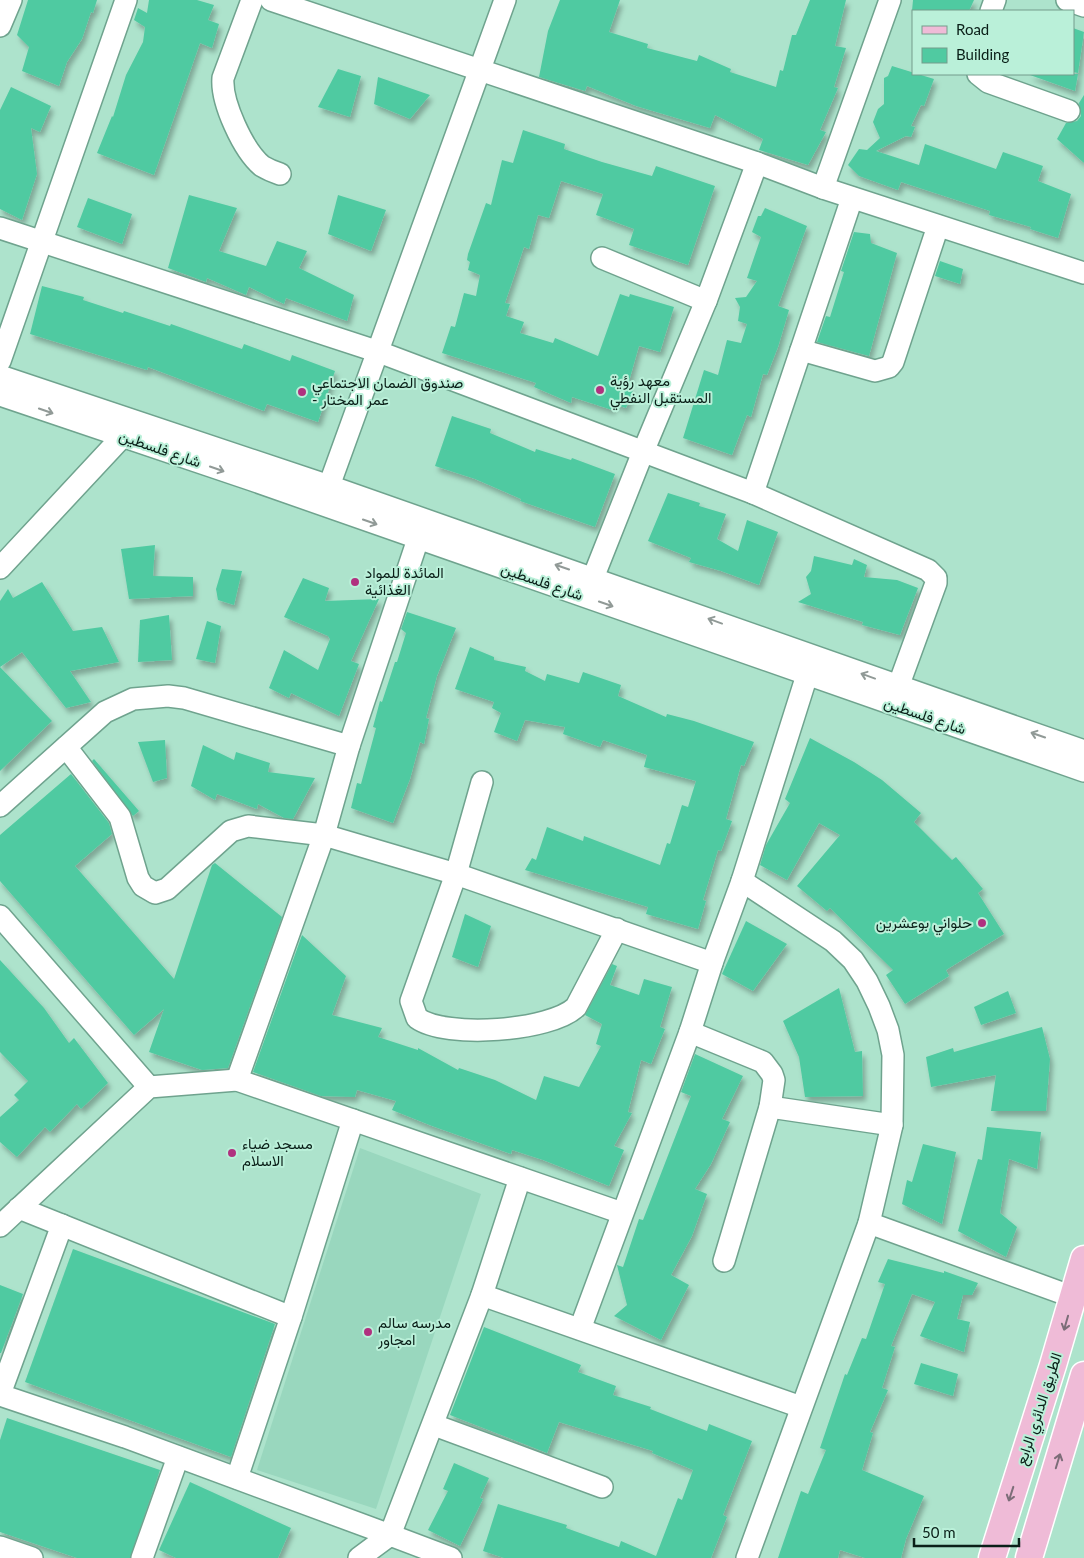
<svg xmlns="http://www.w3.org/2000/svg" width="1084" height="1558" viewBox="0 0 1084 1558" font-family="Lato,Vazirmatn,sans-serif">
	<defs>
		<filter id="shadow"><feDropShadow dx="3" dy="5" stdDeviation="2.5" flood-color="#0004"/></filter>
	</defs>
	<rect width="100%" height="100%" fill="#ade3cc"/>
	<polygon fill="#99d7be" points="360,1148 481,1194 376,1509 257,1470"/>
	<g fill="#50caa1" filter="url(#shadow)">
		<polygon points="28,0 97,0 93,13 91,12 82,39 67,62 59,86 22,71 29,47 17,35"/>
		<polygon points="149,0 197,0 214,5 208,20 219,24 212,48 200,43 154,175 97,153 112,116 113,117 126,75 143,42 145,27 134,20 138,8 147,13"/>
		<polygon points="560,0 620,0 609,32 648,44 647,48 697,61 699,55 731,69 730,72 776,87 780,70 783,71 792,35 796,35 810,0 846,0 835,46 846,48 834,87 838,88 820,130 826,132 808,165 759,150 763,139 715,115 710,128 636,106 587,86 585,91 539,77 548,31"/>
		<polygon points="913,0 974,0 969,11 912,11"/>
		<polygon points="1073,28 1084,32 1078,73 1073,72"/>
		<polygon points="892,66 934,79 924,106 921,105 911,126 915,127 911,137 906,136 876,151 919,165 925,144 996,169 1003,152 1043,166 1038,181 1071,194 1058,238 1030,229 1031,227 989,215 990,211 901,182 898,190 859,176 848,165 859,149 867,150 880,138 873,122 878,109 884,104 884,78 888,76"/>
		<polygon points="338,69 361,76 350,117 318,107"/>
		<polygon points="1030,74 1078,74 1075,91 1030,75"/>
		<polygon points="378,77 430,95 410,119 374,104"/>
		<polygon points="11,87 51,106 40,132 31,128 37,174 22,220 0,209 0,110"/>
		<polygon points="1084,95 1084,163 1057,139 1066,123 1077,121 1081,116 1079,103"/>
		<polygon points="523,130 565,144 564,149 602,162 652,176 656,166 715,186 688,265 629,245 634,229 596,215 603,194 561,181 549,218 538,215 529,249 524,247 505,303 510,304 506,316 524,322 520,333 553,343 555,338 598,356 620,294 629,297 630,294 674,307 660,352 639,346 627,388 633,390 626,408 614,404 612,410 572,397 571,403 534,387 536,383 442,353 451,326 455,327 464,293 476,296 480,275 468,270 470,262 467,260 468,254 486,203 491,205 502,160 513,163"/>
		<polygon points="189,195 237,208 219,251 266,266 277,241 307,251 299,268 354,295 347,321 286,298 284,304 249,287 246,295 207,278 206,282 168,268"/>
		<polygon points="338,195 386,210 371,251 328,234"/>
		<polygon points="88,198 132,214 122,244 77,227"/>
		<polygon points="765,208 807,226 778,306 789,310 778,347 767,375 763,374 751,417 747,415 732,455 683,438 704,370 718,375 727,340 741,343 747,324 738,321 740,307 735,298 746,297 757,281 747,278 761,237 752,232 758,216 761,216"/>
		<polygon points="854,232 870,234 871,243 897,253 869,356 817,342 826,316 830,317 844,272 841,271"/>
		<polygon points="940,261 963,269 960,284 935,276"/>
		<polygon points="42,286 84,297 83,300 123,313 124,311 170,326 171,324 242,349 244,344 290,361 292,355 335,371 318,422 267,404 264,411 148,367 147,370 30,334"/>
		<polygon points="452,416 491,429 490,433 535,452 536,449 571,460 572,458 615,474 595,527 520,501 521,499 475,479 435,466"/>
		<polygon points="668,493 700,503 699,506 726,514 717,539 738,551 747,520 778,532 759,585 721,571 689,562 691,558 648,541"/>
		<polygon points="155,545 153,576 193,577 193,596 129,599 121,549"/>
		<polygon points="814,556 852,565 854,559 867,565 864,577 897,580 918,588 900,635 862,625 863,622 798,602 811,594 806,577 811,571"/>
		<polygon points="222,569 242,571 234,605 218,600 216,589"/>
		<polygon points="303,578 329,588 325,601 379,599 351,661 359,664 339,716 291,693 289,698 269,688 284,650 318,670 330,639 328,636 284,617"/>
		<polygon points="42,582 73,631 102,627 119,662 70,671 91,702 66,708 22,652 0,667 52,721 0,771 0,601 8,589 13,598"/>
		<polygon points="407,612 456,628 437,676 426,718 429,719 424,744 420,742 410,779 393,823 351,808 357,783 361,784 376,728 373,727 380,701 382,702 395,662 397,662 406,633 401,629"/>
		<polygon points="169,615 172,660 138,662 140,620"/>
		<polygon points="207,621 221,626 215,663 196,659"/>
		<polygon points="470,647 494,657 494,660 526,667 525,671 545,681 547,674 579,683 583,672 621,685 618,696 666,717 667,714 694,721 754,742 744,766 741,765 726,819 732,821 721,851 718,850 703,900 706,901 698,929 646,914 648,907 525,870 532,858 536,860 547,827 583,841 584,836 660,865 667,843 670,844 682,805 688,807 696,781 644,767 647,755 603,740 600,747 563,734 565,727 525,720 517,741 494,732 501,713 492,708 494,702 455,689"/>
		<polygon points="810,738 854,762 882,780 921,813 914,822 952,860 956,857 983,889 978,893 1004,934 946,970 949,976 905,1004 886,975 893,970 830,908 827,911 797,886 840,835 819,823 787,880 760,865 766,845 790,803 785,799"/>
		<polygon points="165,740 167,778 153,782 138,742"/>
		<polygon points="203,745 234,760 236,752 270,763 268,772 315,778 293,819 284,818 258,804 257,809 217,794 215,800 191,786"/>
		<polygon points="94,759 139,811 133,816 92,761"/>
		<polygon points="71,774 109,823 112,834 75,866 174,979 212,865 215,863 282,917 228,1068 202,1070 149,1052 164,1009 134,1035 0,881 0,835"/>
		<polygon points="465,914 491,926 478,967 452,957"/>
		<polygon points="746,921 787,944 753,991 722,974"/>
		<polygon points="302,935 346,976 332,1015 382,1028 378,1037 418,1050 418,1048 458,1070 459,1068 495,1080 536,1100 544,1076 579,1087 601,1046 596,1044 602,1024 585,1015 612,964 617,966 610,985 639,995 644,979 672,987 660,1027 665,1029 651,1064 641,1060 628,1112 632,1113 614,1146 624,1150 609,1186 543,1160 512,1150 511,1154 432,1126 392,1110 396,1101 357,1090 355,1097 321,1096 253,1072"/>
		<polygon points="0,960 44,1008 69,1043 74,1038 108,1083 81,1109 77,1104 50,1132 45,1127 17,1157 0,1142 0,1117 19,1100 14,1095 28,1081 0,1052"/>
		<polygon points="839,988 855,1052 862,1051 863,1096 805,1097 799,1057 783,1021"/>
		<polygon points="1008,991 1016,1013 981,1025 974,1007"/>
		<polygon points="1042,1027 1050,1059 1046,1111 991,1111 996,1075 931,1087 926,1057 953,1048 954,1052"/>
		<polygon points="695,1054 743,1076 722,1119 730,1122 711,1164 695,1189 707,1194 692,1236 671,1275 689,1285 661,1340 614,1316 627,1305 617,1265 623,1267 639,1219 643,1220 691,1096 681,1092"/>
		<polygon points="987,1127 1041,1132 1037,1169 1009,1159 1000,1213 1017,1227 1006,1257 958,1231 978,1159 982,1160"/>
		<polygon points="923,1144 956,1152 942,1224 902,1204 907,1180 912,1182"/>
		<polygon points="73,1249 275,1324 231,1457 25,1382"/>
		<polygon points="888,1259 944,1273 944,1271 978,1283 972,1295 963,1295 957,1319 970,1322 964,1352 920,1336 935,1302 912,1294 891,1346 895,1347 882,1388 888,1390 870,1432 873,1433 862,1470 924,1496 906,1539 901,1558 865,1558 840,1550 838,1558 778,1558 801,1491 808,1494 826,1450 820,1448 845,1374 847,1375 862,1338 866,1339 885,1284 878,1282"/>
		<polygon points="0,1285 23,1294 1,1353 0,1353"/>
		<polygon points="484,1327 581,1365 578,1372 616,1386 613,1395 651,1407 650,1409 707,1431 709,1424 752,1441 723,1515 727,1517 711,1558 504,1558 483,1551 498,1504 567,1525 566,1528 619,1547 621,1541 656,1556 678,1498 682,1500 693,1470 652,1453 653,1451 559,1422 547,1453 450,1415"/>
		<polygon points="921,1363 958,1374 953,1396 914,1384"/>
		<polygon points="7,1418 160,1470 130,1558 77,1558 0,1532 0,1440"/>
		<polygon points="454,1463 489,1478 480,1498 483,1499 460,1546 428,1530 448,1491 443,1489"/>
		<polygon points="190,1482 291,1528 278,1558 176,1558 159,1550"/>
	</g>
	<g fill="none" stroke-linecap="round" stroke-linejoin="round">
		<g stroke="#6fa38e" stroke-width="24">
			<g id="minor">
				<path d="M252,0L223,78C221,102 243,150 262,166C267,169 274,172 280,174"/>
				<polyline points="271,0 757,163 823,188 1084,273"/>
				<polyline points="1067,0 1084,6"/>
				<polyline points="991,11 995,0"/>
				<polyline points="0,26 11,0"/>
				<polyline points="978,74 988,82 1069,111"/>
				<polyline points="823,188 890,0"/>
				<polyline points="0,228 379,352 753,493 928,570 936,578 936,583 898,687"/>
				<polyline points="602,258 706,301"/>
				<polyline points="801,350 875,371 889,367 893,362 938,226"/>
				<polyline points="0,361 126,0"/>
				<polyline points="0,376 329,486 1084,751"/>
				<polyline points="0,395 252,480 1084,771"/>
				<polyline points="329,486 505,0"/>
				<polyline points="753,493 852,198"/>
				<polyline points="0,568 122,437"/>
				<polyline points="593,578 643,452 706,301 757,163"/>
				<polyline points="66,747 120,817 138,878 143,886 155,893 167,889 231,831 248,826 324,835 456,874 712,963"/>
				<path d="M482,782L456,874L411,1001L417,1018C446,1039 551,1031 576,1007L617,929"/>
				<polyline points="0,806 105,712 133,699 168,696 184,698 349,746"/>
				<polyline points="742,881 833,941 853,960 867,981 879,1006 888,1030 893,1055 892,1125 869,1223 747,1558"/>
				<polyline points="0,916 149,1087"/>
				<polyline points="690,1032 763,1062 772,1074 774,1080 770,1107 724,1261"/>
				<polyline points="237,1080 324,835 349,746 418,539"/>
				<polyline points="770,1107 892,1125"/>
				<polyline points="19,1208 291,1317 237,1478"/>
				<polyline points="869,1223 1073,1297"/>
				<polyline points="0,1226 149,1087 237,1080 622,1213"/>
				<polyline points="482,1295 801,1407"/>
				<polyline points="291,1317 353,1120"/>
				<polyline points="580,1329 690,1032 712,963 742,881 807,675"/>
				<polyline points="0,1394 62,1225"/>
				<polyline points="0,1395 125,1437 390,1535 482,1295 520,1178"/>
				<polyline points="434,1425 602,1487"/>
				<polyline points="0,1547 32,1558"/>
				<polyline points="142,1558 178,1457"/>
				<polyline points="359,1558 390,1535 451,1558"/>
			</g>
		</g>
		<g stroke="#fff" stroke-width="29">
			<g id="major">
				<polyline points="992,1558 1053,1365 1084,1259"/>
				<polyline points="1029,1558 1084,1375"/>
			</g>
		</g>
		<use href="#minor" stroke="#fff" stroke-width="21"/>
		<use href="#major" stroke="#efbbd7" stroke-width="26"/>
	</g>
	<defs><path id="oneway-shaft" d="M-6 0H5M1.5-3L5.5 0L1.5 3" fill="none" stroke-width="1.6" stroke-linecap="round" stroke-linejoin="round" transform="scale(1.25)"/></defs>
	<g stroke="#919a97">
		<use href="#oneway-shaft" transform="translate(46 411) rotate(19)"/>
		<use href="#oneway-shaft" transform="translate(217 469) rotate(19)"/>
		<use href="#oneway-shaft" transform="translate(370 522) rotate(19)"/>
		<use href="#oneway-shaft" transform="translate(562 567) rotate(-161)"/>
		<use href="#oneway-shaft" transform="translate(606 604) rotate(19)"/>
		<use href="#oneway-shaft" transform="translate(715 621) rotate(-160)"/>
		<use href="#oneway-shaft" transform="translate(868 676) rotate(-160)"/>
		<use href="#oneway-shaft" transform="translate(1038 735) rotate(-161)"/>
	</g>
	<g stroke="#7c6d78">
		<use href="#oneway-shaft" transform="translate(1066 1323) rotate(106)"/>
		<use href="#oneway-shaft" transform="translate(1058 1461) rotate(-73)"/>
		<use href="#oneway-shaft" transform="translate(1011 1494) rotate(108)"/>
	</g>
	<g fill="#b0317f" stroke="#baf0d9" stroke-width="2">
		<circle cx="600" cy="390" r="5"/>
		<circle cx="302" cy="392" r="5"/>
		<circle cx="355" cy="582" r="5"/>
		<circle cx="982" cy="923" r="5"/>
		<circle cx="232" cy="1153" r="5"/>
		<circle cx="368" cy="1332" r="5"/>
	</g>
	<g text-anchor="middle" stroke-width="4" stroke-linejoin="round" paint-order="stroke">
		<g font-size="15" fill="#0a1f18" stroke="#baf0d9" text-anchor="start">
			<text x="610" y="386">معهد رؤية<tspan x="610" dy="17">المستقبل النفطي</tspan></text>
			<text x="312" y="388">صندوق الضمان الاجتماعي<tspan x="312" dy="17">- عمر المختار</tspan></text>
			<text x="365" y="578">المائدة للمواد<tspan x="365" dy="17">الغذائية</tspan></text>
			<text x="972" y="928" text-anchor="end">حلواني بوعشرين</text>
			<text x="242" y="1149">مسجد ضياء<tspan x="242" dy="17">الاسلام</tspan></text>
			<text x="378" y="1328">مدرسه سالم<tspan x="378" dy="17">امجاور</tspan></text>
		</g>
		<g font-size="15" fill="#0a1f18" stroke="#baf0d9">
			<text transform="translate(160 449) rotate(19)" y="5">شارع فلسطين</text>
			<text transform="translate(542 582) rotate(19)" y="5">شارع فلسطين</text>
			<text transform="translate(925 716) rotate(19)" y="5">شارع فلسطين</text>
			<text transform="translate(1039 1409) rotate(-72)" y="5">الطريق الدائري الرابع</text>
		</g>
	</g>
	<rect x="912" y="10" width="162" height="65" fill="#baf0d9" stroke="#749c8c"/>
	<rect x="922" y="26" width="25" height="8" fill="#efbbd7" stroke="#749c8c"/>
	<text x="956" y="35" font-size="15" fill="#0a1f18">Road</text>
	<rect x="922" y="48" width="25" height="15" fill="#50caa1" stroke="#749c8c"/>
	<text x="956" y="60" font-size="15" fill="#0a1f18">Building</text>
	<path d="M914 1538v8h105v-8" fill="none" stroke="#0a1f18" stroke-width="2.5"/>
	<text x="922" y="1538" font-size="15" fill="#0a1f18" stroke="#baf0d9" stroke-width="4" paint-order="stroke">50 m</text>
</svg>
